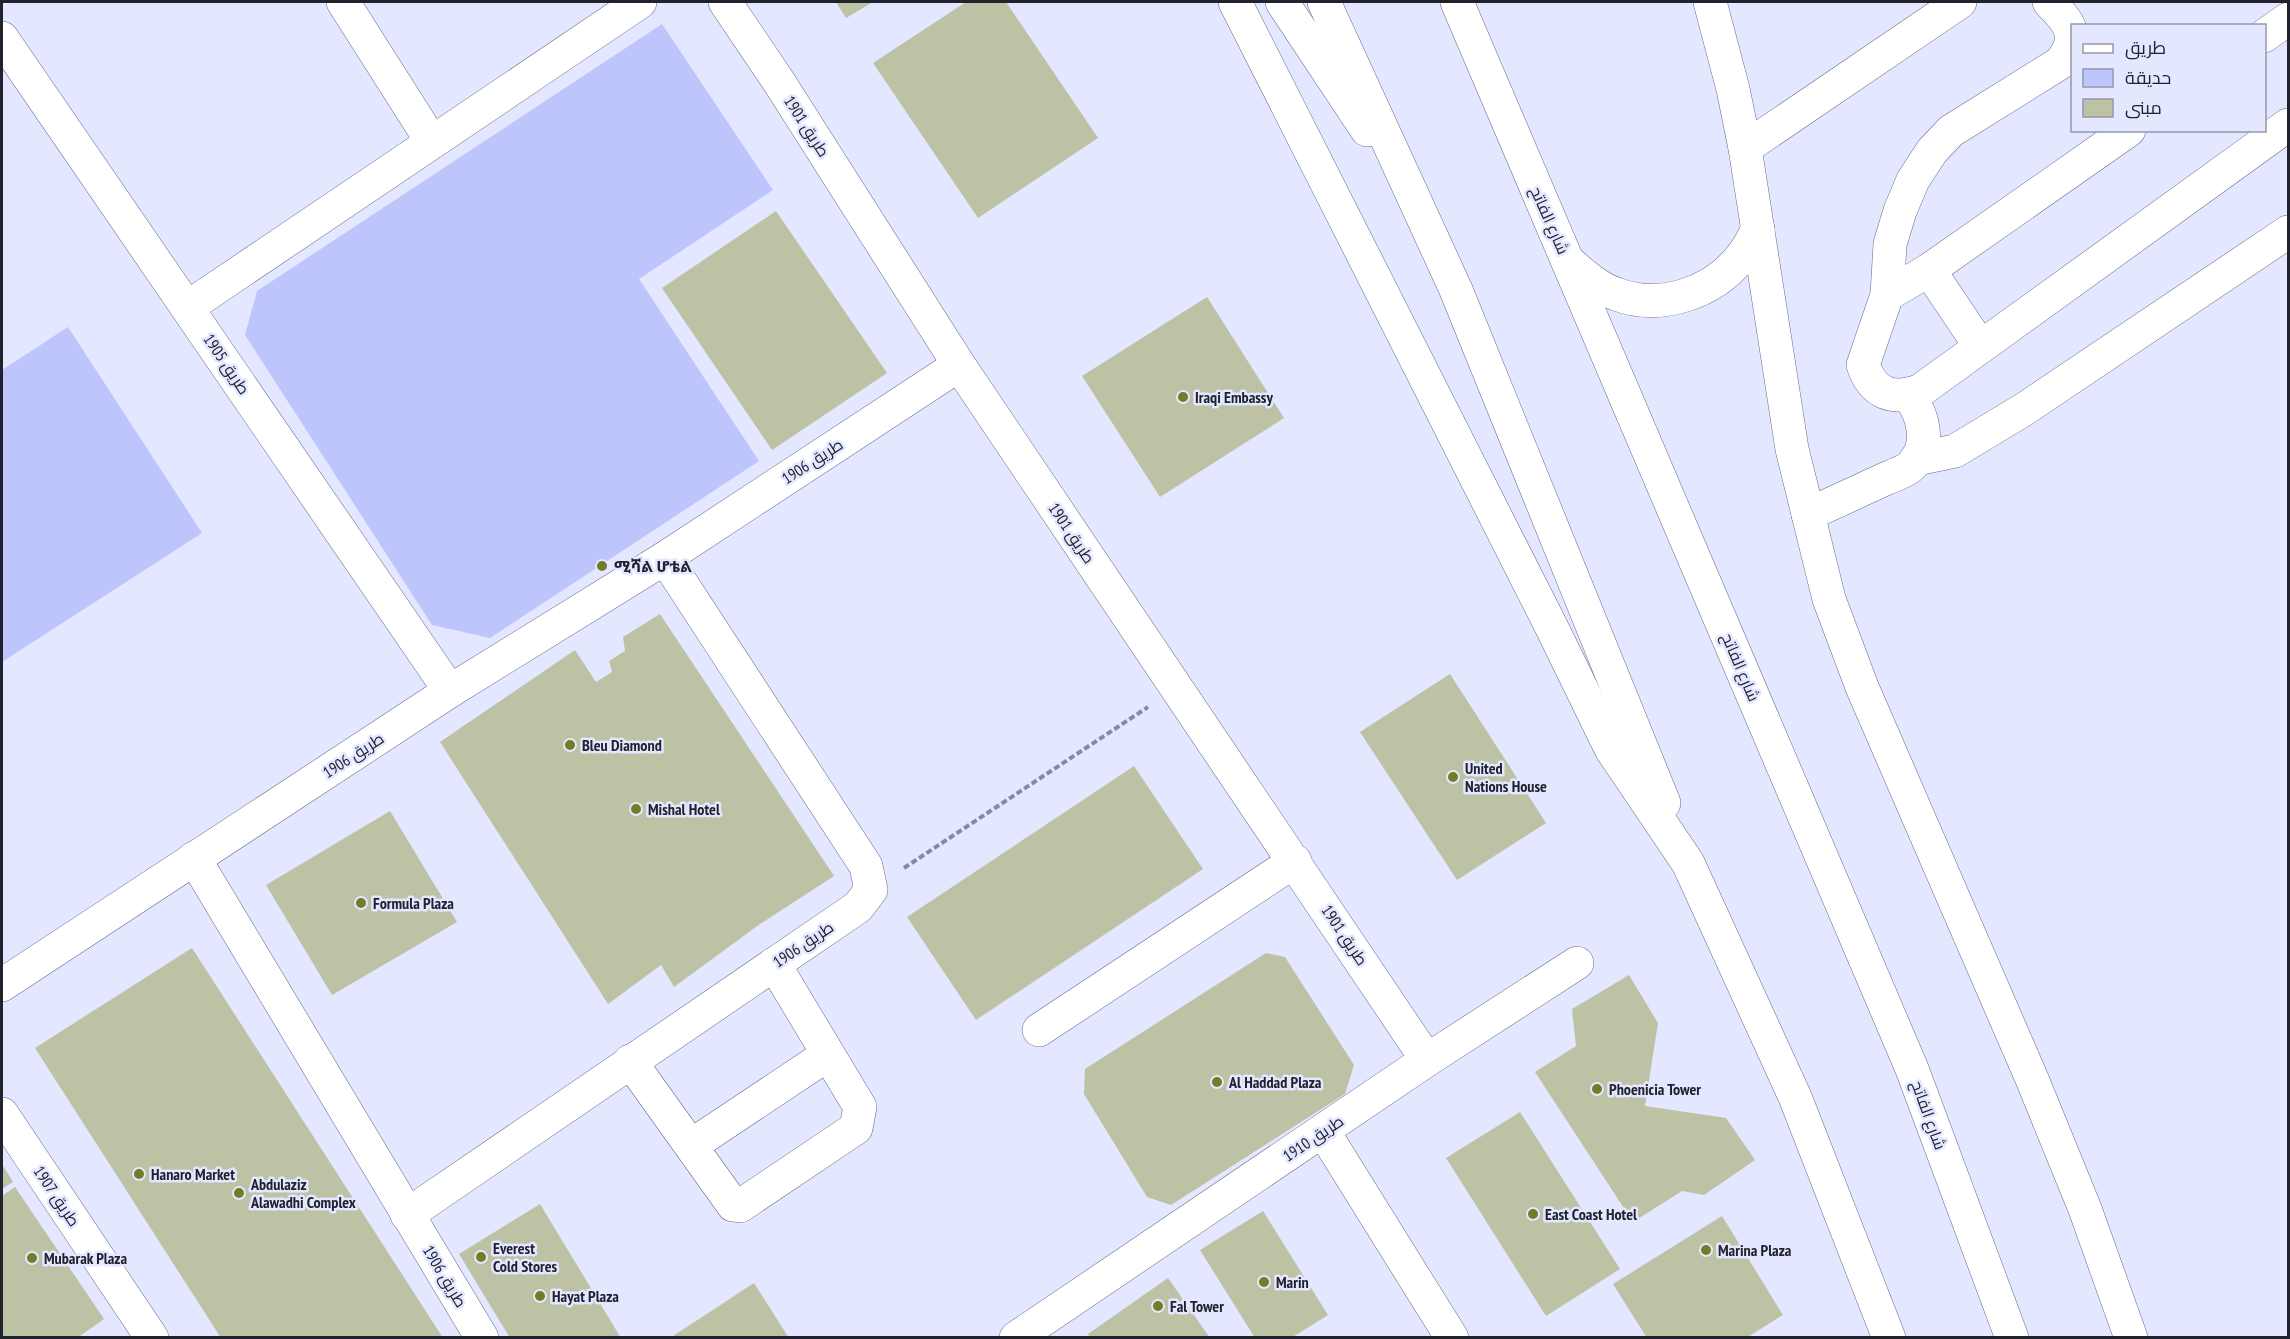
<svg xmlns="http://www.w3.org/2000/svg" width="2290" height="1339" viewBox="0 0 2290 1339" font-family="'PT Sans Narrow',Cairo,'Noto Sans Ethiopic',sans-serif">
	<rect width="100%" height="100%" fill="#e3e7ff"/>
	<g fill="#bec5fc">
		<polygon points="662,24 773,190 639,279 759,461 490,638 432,625 245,335 257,291"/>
		<polygon points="68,327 202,533 2,662 2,370"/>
	</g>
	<g fill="#bdc2a4">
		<polygon points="836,2 873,2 846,18"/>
		<polygon points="966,2 1006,2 1098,138 978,218 873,63"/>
		<polygon points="776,211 887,373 772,450 662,288"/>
		<polygon points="1207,297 1284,418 1160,497 1082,376"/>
		<polygon points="660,614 834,876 760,924 674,987 661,965 608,1004 440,742 575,650 596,682 612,672 609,661 625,651 623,637"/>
		<polygon points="1450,674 1546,823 1457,880 1360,732"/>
		<polygon points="1134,766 1203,869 976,1020 907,917"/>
		<polygon points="390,811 457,922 332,995 266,885"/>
		<polygon points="192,948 443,1338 221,1338 35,1048"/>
		<polygon points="1266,953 1285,957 1354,1065 1345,1094 1171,1205 1147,1197 1084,1094 1085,1069"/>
		<polygon points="1629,975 1658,1023 1645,1106 1726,1118 1755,1160 1704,1195 1682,1191 1633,1222 1535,1072 1576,1046 1572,1009"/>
		<polygon points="1520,1112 1620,1269 1546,1316 1446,1158"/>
		<polygon points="2,1164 13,1182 2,1189"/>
		<polygon points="15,1187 104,1319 77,1338 2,1338 2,1196"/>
		<polygon points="540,1204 621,1338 510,1338 459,1254"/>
		<polygon points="1263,1211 1328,1315 1291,1338 1255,1338 1200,1250"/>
		<polygon points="1722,1216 1783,1315 1746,1338 1647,1338 1613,1284"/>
		<polygon points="1168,1278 1210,1338 1090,1338 1088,1334"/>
		<polygon points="754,1283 789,1338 670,1338"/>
	</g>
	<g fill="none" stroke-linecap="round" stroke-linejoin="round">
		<g stroke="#686b86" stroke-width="34">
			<g id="minor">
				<polyline points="343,2 432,142"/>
				<polyline points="725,2 779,82 959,365 1427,1060"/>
				<polyline points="1710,2 1733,89 1745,148 1792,449 1829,599 1862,687 2032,1079 2085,1209 2131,1338"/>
				<path d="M2049,2C2069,22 2082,36 2060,63L1951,131L1932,151L1913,180L1900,211L1890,244L1887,295L1863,365C1873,394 1893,401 1921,390L2288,125"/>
				<polyline points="2264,36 2288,19"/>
				<polyline points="2,38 450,691"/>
				<polyline points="1745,148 1960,2"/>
				<polyline points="1929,270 1980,346"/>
				<polyline points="1887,295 1929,270 2129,130"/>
				<polyline points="188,307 640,2"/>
				<polyline points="1916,459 1955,451 2023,410 2288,232"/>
				<path d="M1808,514C1834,503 1859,491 1885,479C1892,476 1904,472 1910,467C1932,447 1924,415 1908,395"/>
				<polyline points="194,858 482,1338"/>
				<polyline points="2,985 450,691 665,558 959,365"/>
				<polyline points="1039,1030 1295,861"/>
				<polyline points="630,1061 733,1205 740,1206 856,1128 860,1107 774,964"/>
				<polyline points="2,1114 152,1338"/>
				<polyline points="1323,1131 1452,1338"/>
				<polyline points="692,1145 827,1055"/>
				<polyline points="407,1215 858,907 871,890 866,866 665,558"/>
				<polyline points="1016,1338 1427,1060 1577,963"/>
			</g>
		</g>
		<g stroke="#686b86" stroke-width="34">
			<g id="major">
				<polyline points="1235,2 1553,630 1611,749 1688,863 1795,1097 1889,1338"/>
				<polyline points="1282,2 1367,130"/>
				<polyline points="1324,2 1456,290 1664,803"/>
				<polyline points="1457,2 1912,1069 2012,1338"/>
				<path d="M1570,263C1584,275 1598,288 1616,294C1660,311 1713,293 1741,257C1748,249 1753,238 1758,229"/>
			</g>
		</g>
		<polyline stroke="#878a9c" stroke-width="4" stroke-dasharray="6 3" stroke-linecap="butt" points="904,868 1148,707"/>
		<use href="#minor" stroke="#fff" stroke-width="33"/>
		<use href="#major" stroke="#fff" stroke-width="33"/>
	</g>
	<g fill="#737d28" stroke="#e3e7ff" stroke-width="2">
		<circle cx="1183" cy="397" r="6"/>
		<circle cx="602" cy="566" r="6"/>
		<circle cx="570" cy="745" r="6"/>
		<circle cx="1453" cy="777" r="6"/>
		<circle cx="636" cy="809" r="6"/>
		<circle cx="361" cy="903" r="6"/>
		<circle cx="1217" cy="1082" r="6"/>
		<circle cx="1597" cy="1089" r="6"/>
		<circle cx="139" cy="1174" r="6"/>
		<circle cx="239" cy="1193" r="6"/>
		<circle cx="1533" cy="1214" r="6"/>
		<circle cx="1706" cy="1250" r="6"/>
		<circle cx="481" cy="1257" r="6"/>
		<circle cx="32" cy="1258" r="6"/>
		<circle cx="1264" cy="1282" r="6"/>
		<circle cx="540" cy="1296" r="6"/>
		<circle cx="1158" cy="1306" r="6"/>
	</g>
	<g text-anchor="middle" stroke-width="5" stroke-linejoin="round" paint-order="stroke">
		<g font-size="16" fill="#20222d" stroke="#e3e7ff">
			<text transform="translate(807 126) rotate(57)" y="6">طريق 1901</text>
			<text transform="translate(1550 220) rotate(66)" y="6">شارع الفاتح</text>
			<text transform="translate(227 364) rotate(56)" y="6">طريق 1905</text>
			<text transform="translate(812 461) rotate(-33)" y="6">طريق 1906</text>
			<text transform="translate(1072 533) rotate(56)" y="6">طريق 1901</text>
			<text transform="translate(1741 667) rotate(67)" y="6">شارع الفاتح</text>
			<text transform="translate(353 755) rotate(-33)" y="6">طريق 1906</text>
			<text transform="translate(1345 935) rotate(56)" y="6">طريق 1901</text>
			<text transform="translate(803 944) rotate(-34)" y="6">طريق 1906</text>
			<text transform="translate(1929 1115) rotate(70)" y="6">شارع الفاتح</text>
			<text transform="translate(1313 1138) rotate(-34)" y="6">طريق 1910</text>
			<text transform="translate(57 1196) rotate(56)" y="6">طريق 1907</text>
			<text transform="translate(445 1276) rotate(59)" y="6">طريق 1906</text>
		</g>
		<g font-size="16" font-weight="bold" fill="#20222d" stroke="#e3e7ff" text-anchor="start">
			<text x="1195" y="403">Iraqi Embassy</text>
			<text x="614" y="572">ሚሻል ሆቴል</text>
			<text x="582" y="751">Bleu Diamond</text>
			<text x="1465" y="774">United<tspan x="1465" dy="18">Nations House</tspan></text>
			<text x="648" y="815">Mishal Hotel</text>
			<text x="373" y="909">Formula Plaza</text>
			<text x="1229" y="1088">Al Haddad Plaza</text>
			<text x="1609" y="1095">Phoenicia Tower</text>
			<text x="151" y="1180">Hanaro Market</text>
			<text x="251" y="1190">Abdulaziz<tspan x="251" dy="18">Alawadhi Complex</tspan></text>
			<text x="1545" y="1220">East Coast Hotel</text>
			<text x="493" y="1254">Everest<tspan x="493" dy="18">Cold Stores</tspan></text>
			<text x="1718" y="1256">Marina Plaza</text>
			<text x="44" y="1264">Mubarak Plaza</text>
			<text x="1276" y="1288">Marin</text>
			<text x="552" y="1302">Hayat Plaza</text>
			<text x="1170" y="1312">Fal Tower</text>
		</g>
	</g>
	<rect width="2290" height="1339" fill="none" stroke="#20222d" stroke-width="6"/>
	<rect x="2071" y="24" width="195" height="108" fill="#e3e7ff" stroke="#9598ab" stroke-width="1.5"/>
	<rect x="2083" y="44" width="30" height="9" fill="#ffffff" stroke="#9598ab" stroke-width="1.5"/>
	<text x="2125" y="54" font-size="18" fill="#20222d">طريق</text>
	<rect x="2083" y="69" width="30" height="18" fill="#bec5fc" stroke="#9598ab" stroke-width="1.5"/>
	<text x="2125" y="84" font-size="18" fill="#20222d">حديقة</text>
	<rect x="2083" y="99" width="30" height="18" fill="#bdc2a4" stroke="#9598ab" stroke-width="1.5"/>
	<text x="2125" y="114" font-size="18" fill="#20222d">مبنى</text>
</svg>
